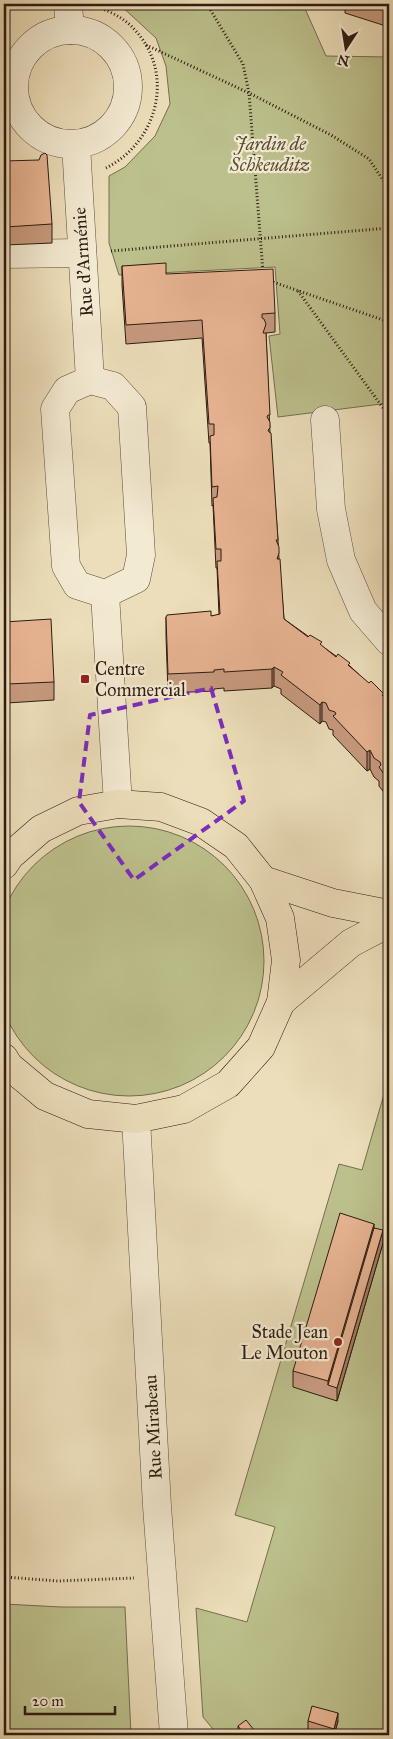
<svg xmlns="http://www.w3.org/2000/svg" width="393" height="1739" viewBox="0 0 393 1739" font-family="'IM FELL Great Primer',serif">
	<rect width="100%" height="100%" fill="#ecdeba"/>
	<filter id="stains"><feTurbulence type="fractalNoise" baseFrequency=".004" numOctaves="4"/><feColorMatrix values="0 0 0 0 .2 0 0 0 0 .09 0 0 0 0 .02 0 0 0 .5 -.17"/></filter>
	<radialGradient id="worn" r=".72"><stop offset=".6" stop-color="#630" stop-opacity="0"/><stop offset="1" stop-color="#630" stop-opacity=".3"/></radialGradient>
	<g fill="#bcc08c" stroke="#746e4e">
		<polygon points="119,4 303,4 326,56 389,57 389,327 388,327 389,403 278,417 269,336 280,334 275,267 119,275 109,243 109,176 125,167 155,136 170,104 166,66 156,38"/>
		<circle cx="129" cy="961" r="135"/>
		<polygon points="389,1077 389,1735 218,1735 203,1717 196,1608 247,1622 275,1527 235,1515 339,1164 362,1170"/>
		<polygon points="4,1604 61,1607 125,1607 131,1735 4,1735"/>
	</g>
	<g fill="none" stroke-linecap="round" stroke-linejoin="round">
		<g stroke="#5d4c3a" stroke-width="29">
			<g id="minor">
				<polyline points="68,4 70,30"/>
				<circle cx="71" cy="87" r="57"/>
				<polyline points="76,145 90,380"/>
				<polyline points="4,254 82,253"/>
				<polygon points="90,380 113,386 132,407 141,555 136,579 105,594 77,585 66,566 55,409 67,390"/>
				<polyline points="325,420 331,509 341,560 363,611 389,641"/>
				<polyline points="105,594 118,804"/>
				<polyline points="136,1119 157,1506 174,1735"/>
			</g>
		</g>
		<g stroke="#2d1b10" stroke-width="29">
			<g id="major">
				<polyline points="4,865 10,856 41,829 78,811 118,804 161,807 201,822 236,846 263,880 280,918 286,960 281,1002 261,1047 228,1084 184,1109 136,1119 88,1114 45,1096 9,1066 4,1058"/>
				<polyline points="263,880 333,903 389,914"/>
				<polyline points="281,1002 351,943 389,923"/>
			</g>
		</g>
		<g stroke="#2d1b10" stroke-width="3" stroke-dasharray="1 2.5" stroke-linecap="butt">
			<polyline points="207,4 243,64 249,93 263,272"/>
			<path d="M98,7C111,12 124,18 134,29C176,73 158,142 106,168"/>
			<polyline points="146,45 249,93 331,135 369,159 389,189"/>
			<polyline points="111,251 389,228"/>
			<polyline points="270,281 389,322"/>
			<polyline points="298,291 386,412 389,413"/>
			<polyline points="4,1577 58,1581 134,1578"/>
		</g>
		<use href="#minor" stroke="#f3ead2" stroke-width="28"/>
		<use href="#major" stroke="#ecdeba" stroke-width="28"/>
	</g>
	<g fill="#c79a7e" stroke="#2d1b10">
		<polygon points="345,4 389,4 389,27 345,13"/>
		<polygon points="4,161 52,224 52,243 5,245 5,234 4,234"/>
		<polygon points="122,266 166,274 275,313 275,332 266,333 270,433 278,540 279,559 284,619 350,666 389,703 389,793 386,795 379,786 379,781 374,777 370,769 367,771 333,735 333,730 329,729 326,722 322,721 320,724 281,694 281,689 274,686 272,688 224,691 224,688 214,689 214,691 168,693 166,636 166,617 211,616 219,615 217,568 216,568 213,505 212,506 210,443 209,443 202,338 126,344 122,285"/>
		<polygon points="4,622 54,682 54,700 7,703 7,700 4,700"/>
		<polygon points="374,1228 383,1243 337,1401 293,1387 293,1371"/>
		<polygon points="308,1721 338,1721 334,1735 330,1735 308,1729"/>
		<polygon points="238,1726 258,1735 239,1735 238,1734"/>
	</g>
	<g fill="#a27d66" stroke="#2d1b10">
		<polygon points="274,667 274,686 272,688 272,669"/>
		<polygon points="322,702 322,721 320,724 320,705"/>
		<polygon points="370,750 370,769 367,771 367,752"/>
		<polygon points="389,774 389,793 386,795 386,777"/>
		<polygon points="374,1224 374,1241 328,1385 328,1381"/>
		<polygon points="383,1230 383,1243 337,1401 337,1388"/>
		<polygon points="338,1713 338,1721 334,1735 334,1729"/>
	</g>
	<g fill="#e7b392" stroke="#2d1b10">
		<polygon points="370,4 389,4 389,10"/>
		<polygon points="45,153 47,155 52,224 5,227 5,215 4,215 4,161 39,160 41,155"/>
		<polygon points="166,263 166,274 273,269 275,313 262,314 262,318 264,319 266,324 263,333 266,333 270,415 268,415 267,417 270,422 270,428 268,430 269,432 271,433 278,540 276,540 279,547 279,553 277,559 280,559 284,619 308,637 310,635 322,642 320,644 336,657 338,654 350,663 348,665 369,683 371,681 384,694 382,695 389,703 389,774 386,777 379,767 381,765 380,762 374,758 370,750 367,752 333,716 336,714 335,712 329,710 326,703 322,702 320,705 281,675 283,672 274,667 272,669 224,672 224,669 214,670 214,672 168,674 166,617 167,615 211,611 211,616 220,614 217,561 221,561 221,549 216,549 213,498 217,497 218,486 212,487 210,436 214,435 214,424 209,424 202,320 126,325 122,266"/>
		<polygon points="51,619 54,682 7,684 7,681 4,681 4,622"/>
		<polygon points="340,1213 374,1224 328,1381 293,1371"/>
		<polygon points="374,1228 383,1230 337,1388 328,1385"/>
		<polygon points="312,1706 338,1713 334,1729 308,1721"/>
		<polygon points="246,1720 258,1735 245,1735 238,1726"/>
	</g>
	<path fill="none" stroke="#7b2cbf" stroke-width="4" stroke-dasharray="10 6" stroke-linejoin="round" d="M211,688L244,801L134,880L79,802L90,715Z"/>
	<g fill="#8f2418" stroke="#f3ead2" stroke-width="2">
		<rect x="80" y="674" width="10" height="10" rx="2.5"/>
		<circle cx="338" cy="1342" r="5"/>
	</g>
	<g text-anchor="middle" stroke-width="4.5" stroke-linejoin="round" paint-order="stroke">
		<g font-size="18" font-style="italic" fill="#584d35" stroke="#f3ead2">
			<text x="270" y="150">Jardin de<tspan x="270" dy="21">Schkeuditz</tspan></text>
		</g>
		<g font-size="18" fill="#2d1b10" stroke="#f3ead2">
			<text transform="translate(83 262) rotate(-94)" y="6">Rue d'Arménie</text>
			<text transform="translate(153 1427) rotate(-93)" y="6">Rue Mirabeau</text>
		</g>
		<g font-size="18" fill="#2d1b10" stroke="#f3ead2" text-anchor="start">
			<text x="95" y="675">Centre<tspan x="95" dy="21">Commercial</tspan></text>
			<text x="328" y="1338" text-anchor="end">Stade Jean<tspan x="328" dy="21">Le Mouton</tspan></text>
		</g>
	</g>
	<rect width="393" height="1739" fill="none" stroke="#ecdeba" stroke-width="20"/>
	<rect x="5" y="5" width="383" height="1729" fill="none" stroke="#2d1b10" stroke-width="2.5"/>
	<rect x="10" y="10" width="373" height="1719" fill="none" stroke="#2d1b10"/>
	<g transform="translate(346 48) rotate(192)" stroke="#f3ead2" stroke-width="4" paint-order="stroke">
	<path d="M0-4L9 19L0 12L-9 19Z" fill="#2d1b10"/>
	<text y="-8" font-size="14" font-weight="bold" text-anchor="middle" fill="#2d1b10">N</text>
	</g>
	<path d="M25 1706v8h90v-8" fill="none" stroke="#2d1b10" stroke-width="2.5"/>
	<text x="32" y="1706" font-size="15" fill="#2d1b10" stroke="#f3ead2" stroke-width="4" paint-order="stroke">20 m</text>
	<rect width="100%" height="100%" filter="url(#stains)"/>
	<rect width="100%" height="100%" fill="url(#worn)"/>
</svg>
